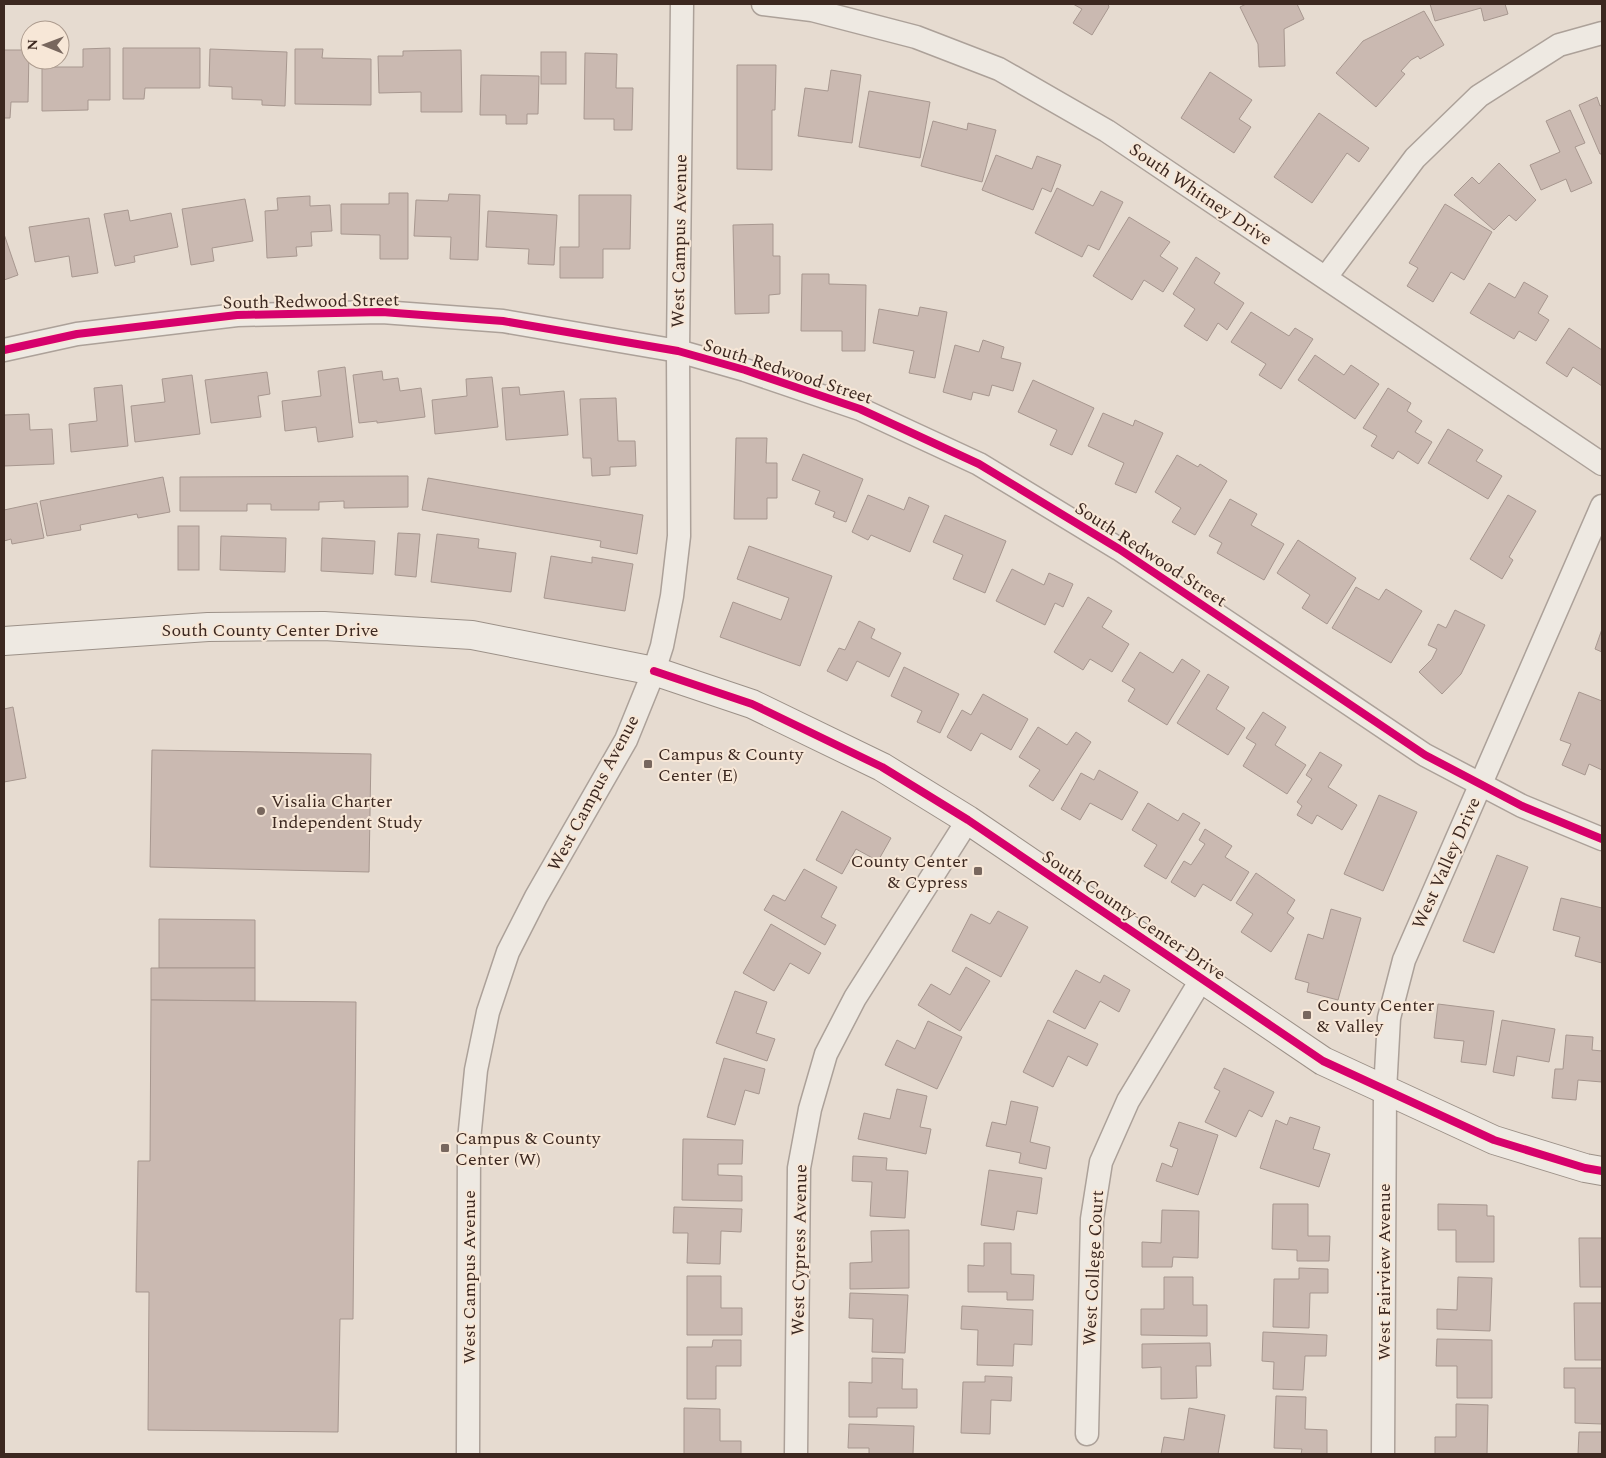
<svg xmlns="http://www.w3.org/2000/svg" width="1606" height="1458" viewBox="0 0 1606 1458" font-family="Spectral,serif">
	<rect width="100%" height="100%" fill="#e6dbd0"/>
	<g fill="#cab9b1" stroke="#a7978f">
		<polygon points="1073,4 1108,4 1109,7 1092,35 1073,23 1082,9"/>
		<polygon points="1246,4 1297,4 1304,19 1284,29 1285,66 1259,67 1258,44 1240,7"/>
		<polygon points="1430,4 1505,4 1508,14 1484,21 1481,8 1435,21"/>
		<polygon points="1424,11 1444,45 1420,59 1418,56 1411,60 1401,71 1405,74 1376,107 1336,73 1363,41"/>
		<polygon points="110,48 110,100 88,100 88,110 42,111 42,67 83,67 83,49"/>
		<polygon points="123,48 200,48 200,88 145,88 144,99 123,99"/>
		<polygon points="210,49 287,52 285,106 262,105 262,100 232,99 232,87 209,86"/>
		<polygon points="295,49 323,49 322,58 371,59 371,105 295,104"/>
		<polygon points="4,50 29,50 28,102 11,102 10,118 4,118"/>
		<polygon points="461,50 462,112 421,112 421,92 379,93 378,56 403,56 403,51"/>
		<rect x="541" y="52" width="25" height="32"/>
		<polygon points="585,53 617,54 616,88 633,88 632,130 614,130 614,119 584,119"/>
		<polygon points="737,65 776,65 775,110 772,110 772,170 737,169"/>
		<polygon points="831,70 861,75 852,143 798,136 805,88 828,91"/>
		<polygon points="1210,72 1252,100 1239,119 1251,127 1234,153 1181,118"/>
		<polygon points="481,75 539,76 538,114 527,114 527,124 506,124 506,115 480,115"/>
		<polygon points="869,91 930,102 920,158 859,147"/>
		<polygon points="1597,97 1600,106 1602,105 1602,154 1600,154 1579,105"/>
		<polygon points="1570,110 1585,143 1575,147 1592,183 1571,192 1566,179 1541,190 1530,165 1560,152 1546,121"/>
		<polygon points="1319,113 1369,148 1359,162 1347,153 1312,203 1274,177"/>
		<polygon points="933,121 967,130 968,123 996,130 982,182 921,166"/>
		<polygon points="996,155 1032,169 1037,156 1061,165 1051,192 1042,188 1033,210 982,190"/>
		<polygon points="1499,163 1536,200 1516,221 1509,215 1494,230 1454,195 1472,177 1479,184"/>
		<polygon points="1057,188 1093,206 1101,191 1123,202 1099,250 1088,245 1082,257 1035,233"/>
		<polygon points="389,193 408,193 408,259 380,259 380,235 341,234 341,204 389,204"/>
		<polygon points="449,194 480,195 478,260 450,259 451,237 414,236 416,200 448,201"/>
		<polygon points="579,195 631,195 630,249 603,249 603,278 560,278 560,247 579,247"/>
		<polygon points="310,196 310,206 330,205 332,231 311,232 312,246 296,247 297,256 267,258 265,211 278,210 277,198"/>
		<polygon points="245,199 253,241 212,248 214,261 191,265 182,209"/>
		<polygon points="1445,204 1492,232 1464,280 1451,272 1433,302 1407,286 1418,268 1409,263"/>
		<polygon points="128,210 130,221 171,213 178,247 134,256 135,262 115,266 104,214"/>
		<polygon points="488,211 557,215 554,265 528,264 529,249 486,247"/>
		<polygon points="1129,217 1170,242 1160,256 1178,268 1163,292 1144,280 1132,300 1093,276"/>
		<polygon points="89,218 98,273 72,277 69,256 35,262 29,227"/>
		<polygon points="773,224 773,256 780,256 780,294 769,295 769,313 735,314 733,225"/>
		<polygon points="4,234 18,275 4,280"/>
		<polygon points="1196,257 1220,273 1214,283 1244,303 1227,330 1218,323 1207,341 1184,326 1195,309 1173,294"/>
		<polygon points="802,274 829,274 829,284 866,285 865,351 842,351 842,331 801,331"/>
		<polygon points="1524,282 1548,296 1538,313 1549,320 1536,341 1519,331 1514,339 1470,313 1489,283 1515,298"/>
		<polygon points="920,307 947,312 935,378 909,373 914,351 873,343 879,309 918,316"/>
		<polygon points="1251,312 1289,336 1295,328 1313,339 1281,389 1259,375 1266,364 1231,342"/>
		<polygon points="1569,328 1602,350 1602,386 1573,367 1567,377 1546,363"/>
		<polygon points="983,340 1004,347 1001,358 1021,363 1013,391 992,385 989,396 973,392 971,400 943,392 955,345 979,352"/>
		<polygon points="1315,355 1344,375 1351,365 1379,384 1355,419 1298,380"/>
		<polygon points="345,367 353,437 318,442 316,427 285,431 282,401 321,396 318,371"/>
		<polygon points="382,371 383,380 398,378 400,391 421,388 425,417 377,423 377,421 359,423 353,375"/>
		<polygon points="267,372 270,394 258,396 261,417 211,423 205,380"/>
		<polygon points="192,375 200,434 135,442 131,406 165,402 162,379"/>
		<polygon points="492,377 498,427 435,434 432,400 467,396 466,379"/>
		<polygon points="1033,380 1094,408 1072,455 1050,445 1057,430 1018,412"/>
		<polygon points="122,385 128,446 71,452 69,424 97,421 94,388"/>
		<polygon points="519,387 520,395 564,391 568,435 506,440 502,388"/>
		<polygon points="1388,388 1411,403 1407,411 1422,421 1415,432 1432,442 1418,464 1398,451 1393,459 1371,446 1377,436 1363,428"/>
		<polygon points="616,398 618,441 635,441 636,466 610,467 610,475 592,476 591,458 583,458 580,399"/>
		<polygon points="1103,413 1133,426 1135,420 1163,433 1136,493 1115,484 1124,463 1088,446"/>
		<polygon points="29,414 30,430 52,429 54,464 4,466 4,415"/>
		<polygon points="1448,429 1483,450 1476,461 1502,476 1488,499 1428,463"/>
		<polygon points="736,438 767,438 766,463 777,463 777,498 767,498 767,519 734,519"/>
		<polygon points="803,454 863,479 846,522 833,517 835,512 815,504 820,491 792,480"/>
		<polygon points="1177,455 1198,467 1200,464 1227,481 1195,535 1172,522 1181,508 1155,492"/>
		<polygon points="408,476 408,507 344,508 344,501 319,502 319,510 271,510 271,504 247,504 247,511 180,511 180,477"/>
		<polygon points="163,477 170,512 138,518 137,514 80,525 81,530 47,536 40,501"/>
		<polygon points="428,478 643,515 637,554 600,547 601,541 422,510"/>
		<polygon points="868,495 904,510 909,497 929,506 910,552 871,535 868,540 852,532"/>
		<polygon points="1508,495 1536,511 1509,557 1513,560 1502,579 1470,559"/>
		<polygon points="1230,499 1257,514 1251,525 1284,544 1264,580 1217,553 1222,543 1209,536"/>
		<polygon points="37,503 44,538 12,544 11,539 4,541 4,510"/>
		<polygon points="945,515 1006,541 985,593 953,579 963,555 933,542"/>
		<rect x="178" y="526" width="21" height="44"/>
		<polygon points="398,533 420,534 416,577 395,575"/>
		<polygon points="437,534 479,539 478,548 516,553 511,592 431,582"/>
		<polygon points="221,536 286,538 285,572 220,570"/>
		<polygon points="322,538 375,541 373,574 321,571"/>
		<polygon points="1298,540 1356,578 1327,624 1302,608 1310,595 1277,573"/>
		<polygon points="749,546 832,576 800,666 720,637 733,602 781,620 789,598 737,579"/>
		<polygon points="551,556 592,563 592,557 633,564 625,611 544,598"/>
		<polygon points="1012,569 1044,585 1049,573 1073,584 1063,607 1055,603 1045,625 996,601"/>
		<polygon points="1356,587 1379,600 1386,589 1422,611 1391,663 1332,628"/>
		<polygon points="1088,597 1112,611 1102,627 1129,644 1112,672 1090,659 1083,670 1054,652"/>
		<polygon points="1455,610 1485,625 1461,674 1442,694 1419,672 1432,659 1437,649 1428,645 1438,624 1446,628"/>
		<polygon points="859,621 875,629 871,638 901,653 889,677 857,661 847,681 827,671 839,648 845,650"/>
		<polygon points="1602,629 1602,652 1595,649"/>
		<polygon points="1140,652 1173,673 1182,659 1200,671 1167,725 1128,701 1135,689 1122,681"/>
		<polygon points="904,667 959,694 940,733 917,722 922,711 891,696"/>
		<polygon points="1208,674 1229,687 1216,709 1245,728 1228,755 1177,723"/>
		<polygon points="1579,692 1602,701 1602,770 1589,764 1585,775 1562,765 1571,744 1560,740"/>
		<polygon points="983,694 1028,719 1011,750 981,733 971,751 947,737 962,710 971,715"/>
		<polygon points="13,707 26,778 4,782 4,709"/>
		<polygon points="1263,712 1286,727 1275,745 1306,765 1287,794 1243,766 1256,744 1246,738"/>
		<polygon points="1038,727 1067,745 1076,732 1091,742 1053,801 1029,786 1040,770 1019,757"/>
		<polygon points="152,750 371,754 369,872 150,867"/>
		<polygon points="1320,752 1342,765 1328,787 1357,805 1342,830 1317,815 1312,824 1297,815 1302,806 1297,802 1312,779 1306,775"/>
		<polygon points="1099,770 1138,792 1122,820 1090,803 1080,820 1061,809 1081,773 1094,780"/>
		<polygon points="1379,795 1417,812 1383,891 1344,874"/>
		<polygon points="1148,803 1178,821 1183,813 1200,823 1166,879 1144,866 1157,845 1132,830"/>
		<polygon points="842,811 891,838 878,861 856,849 842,874 816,860"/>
		<polygon points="1205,829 1232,846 1225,857 1249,872 1231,901 1203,884 1195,897 1171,882 1184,861 1191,865 1205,844 1199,840"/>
		<polygon points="1497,855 1528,867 1494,953 1463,941"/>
		<polygon points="804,869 837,887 821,917 836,925 825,945 764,910 773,895 785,901"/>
		<polygon points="1256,873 1295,900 1287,913 1294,918 1271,952 1241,932 1253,914 1236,903"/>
		<polygon points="1561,898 1602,908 1602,963 1575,956 1580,937 1553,930"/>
		<polygon points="1331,909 1361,918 1338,1000 1307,992 1309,983 1295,979 1308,934 1323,939"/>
		<polygon points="998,911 1028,927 1001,977 952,951 971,914 990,924"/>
		<polygon points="159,919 255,920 255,968 159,968"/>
		<polygon points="771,924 821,953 809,974 790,963 774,991 743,973"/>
		<polygon points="966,967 990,981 960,1031 918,1005 931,984 950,995"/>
		<polygon points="151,968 255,968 255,1001 151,1000"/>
		<polygon points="1076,970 1100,983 1104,975 1130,990 1119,1012 1100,1001 1085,1029 1053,1012"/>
		<polygon points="735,991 767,1002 756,1033 775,1039 767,1061 716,1043"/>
		<polygon points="151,1000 356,1002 353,1319 340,1319 338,1432 148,1430 149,1292 136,1292 138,1161 150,1161"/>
		<polygon points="1438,1004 1494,1011 1486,1065 1461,1062 1464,1041 1434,1038"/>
		<polygon points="1048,1020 1098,1044 1087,1066 1068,1056 1053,1087 1023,1072"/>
		<polygon points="1502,1020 1555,1029 1549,1062 1517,1056 1514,1076 1493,1072"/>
		<polygon points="928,1021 962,1037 937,1089 885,1065 897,1040 915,1049"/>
		<polygon points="1566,1035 1593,1037 1592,1050 1602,1051 1602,1082 1578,1080 1576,1100 1552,1098 1555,1069 1563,1069"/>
		<polygon points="724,1058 765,1069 759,1094 745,1090 735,1125 707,1117"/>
		<polygon points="1224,1068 1274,1092 1262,1117 1249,1110 1236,1137 1205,1122 1220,1091 1214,1088"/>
		<polygon points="897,1089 927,1096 920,1127 931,1129 926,1154 858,1139 864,1113 890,1119"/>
		<polygon points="1011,1101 1038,1107 1030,1142 1050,1147 1046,1169 1019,1163 1021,1153 986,1146 992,1122 1006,1125"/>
		<polygon points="1290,1117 1320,1127 1313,1149 1330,1154 1319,1187 1260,1168 1276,1120 1287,1125"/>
		<polygon points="1179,1122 1218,1135 1198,1195 1156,1181 1162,1163 1172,1167 1178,1149 1170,1146"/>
		<polygon points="683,1139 743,1140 742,1164 718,1164 718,1175 742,1176 742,1201 682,1200"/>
		<polygon points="853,1156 887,1158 886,1170 908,1171 905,1218 870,1216 872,1182 852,1181"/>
		<polygon points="989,1170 1042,1178 1037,1214 1017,1211 1014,1230 981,1225"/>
		<polygon points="1273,1204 1308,1204 1308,1236 1330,1236 1329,1261 1297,1261 1297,1250 1272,1249"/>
		<polygon points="1438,1204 1487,1205 1487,1216 1494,1216 1494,1262 1456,1262 1456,1230 1438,1230"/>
		<polygon points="674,1207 742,1209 741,1232 721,1231 720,1264 687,1263 688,1233 673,1233"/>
		<polygon points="1162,1210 1199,1211 1198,1258 1173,1257 1172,1267 1142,1267 1142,1242 1161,1243"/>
		<polygon points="909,1230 909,1288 850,1289 850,1263 872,1262 871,1231"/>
		<polygon points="1579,1238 1602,1238 1602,1287 1580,1287"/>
		<polygon points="984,1243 1011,1243 1011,1274 1034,1275 1033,1300 1007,1300 1007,1292 968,1292 968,1265 984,1266"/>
		<polygon points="1299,1268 1328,1269 1328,1293 1310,1293 1309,1328 1273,1327 1274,1279 1299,1279"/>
		<polygon points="687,1276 721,1276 721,1308 742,1308 742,1335 687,1335"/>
		<polygon points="1164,1277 1193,1277 1193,1305 1207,1305 1207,1336 1141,1335 1141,1309 1164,1309"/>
		<polygon points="1458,1277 1492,1278 1490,1331 1437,1329 1437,1309 1457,1310"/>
		<polygon points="850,1293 908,1295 905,1353 872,1352 873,1319 849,1318"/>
		<polygon points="1574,1303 1602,1303 1602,1360 1575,1360"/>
		<polygon points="962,1306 1033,1310 1032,1345 1014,1344 1013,1366 977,1365 978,1330 961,1329"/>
		<polygon points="1263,1332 1327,1335 1326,1356 1305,1356 1303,1390 1273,1389 1274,1362 1262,1361"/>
		<polygon points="1437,1339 1492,1340 1492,1398 1457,1398 1457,1366 1436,1366"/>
		<polygon points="713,1340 741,1340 741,1366 716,1366 716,1399 687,1399 687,1347 712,1347"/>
		<polygon points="1210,1343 1211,1366 1196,1366 1197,1398 1161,1399 1161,1367 1142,1368 1142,1344"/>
		<polygon points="872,1358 903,1359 902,1389 917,1389 917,1408 877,1408 877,1417 849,1417 849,1382 872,1383"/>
		<polygon points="1564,1368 1602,1368 1602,1424 1575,1423 1575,1388 1564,1388"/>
		<polygon points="985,1376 1012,1377 1011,1401 991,1400 990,1434 961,1433 963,1382 985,1382"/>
		<polygon points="1276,1396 1306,1397 1305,1429 1327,1430 1327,1454 1301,1454 1302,1449 1274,1448"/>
		<polygon points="1456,1404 1488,1405 1487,1454 1435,1454 1435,1437 1456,1437"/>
		<polygon points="684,1408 720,1409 720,1441 741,1441 741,1454 684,1454"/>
		<polygon points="1189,1408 1225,1415 1218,1454 1161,1454 1164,1437 1184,1440"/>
		<polygon points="849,1424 914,1426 913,1454 869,1454 869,1448 848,1448"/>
		<polygon points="1579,1432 1602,1432 1602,1454 1578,1454"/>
	</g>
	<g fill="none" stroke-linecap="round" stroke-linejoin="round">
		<g stroke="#aca199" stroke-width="25">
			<g id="street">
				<polyline points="763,4 812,10 916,37 999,69 1107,131 1602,464"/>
				<polyline points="1326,277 1415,158 1479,96 1559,45 1602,33"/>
				<polyline points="4,350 77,334 237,315 382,312 503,321 678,351 745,370 860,409 979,464 1119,549 1425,755 1522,806 1602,839"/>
				<polyline points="1087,1434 1092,1219 1101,1162 1128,1101 1201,980"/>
				<polyline points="468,1454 469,1140 476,1070 488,1012 508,952 536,897 626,740 654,671 662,646 672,596 679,536 678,351 682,4"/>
				<polyline points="796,1454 799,1168 810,1109 826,1054 855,998 968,820"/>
				<polyline points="1383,1454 1385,1091 1389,1018 1404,960 1602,506"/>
			</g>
		</g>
		<g stroke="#9c9188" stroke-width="30">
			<polyline id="secondary" points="4,641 208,627 324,626 472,635 654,671 752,704 882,767 968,820 1323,1061 1494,1140 1585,1168 1602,1171"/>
		</g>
		<use href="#street" stroke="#eee9e2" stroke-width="22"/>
		<use href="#secondary" stroke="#eee9e2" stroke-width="28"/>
		<g stroke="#f7e7d7" stroke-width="11">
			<g id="cycleway">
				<polyline points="4,350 77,334 237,315 382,312 503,321 678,351 745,370 860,409 979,464 1119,549 1425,755 1522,806 1602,839"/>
				<polyline points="654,671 752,704 882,767 968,820 1323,1061 1494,1140 1585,1168 1602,1171"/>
			</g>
		</g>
		<use href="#cycleway" stroke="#d6006c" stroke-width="8"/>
	</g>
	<g fill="#78675e" stroke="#f7e7d7" stroke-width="2">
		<rect x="643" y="759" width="10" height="10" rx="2.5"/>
		<circle cx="261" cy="811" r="5"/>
		<rect x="973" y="866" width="10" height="10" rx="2.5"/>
		<rect x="1302" y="1010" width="10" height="10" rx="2.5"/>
		<rect x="440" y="1143" width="10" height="10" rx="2.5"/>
	</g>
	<g text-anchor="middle" stroke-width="4" stroke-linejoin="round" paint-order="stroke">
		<g font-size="18" fill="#3c2820" stroke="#f7e7d7">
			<text transform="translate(1201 194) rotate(34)" y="6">South Whitney Drive</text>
			<text transform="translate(679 241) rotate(-89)" y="6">West Campus Avenue</text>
			<text transform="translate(311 301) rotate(-1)" y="6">South Redwood Street</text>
			<text transform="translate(788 371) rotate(18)" y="6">South Redwood Street</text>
			<text transform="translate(1151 554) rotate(33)" y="6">South Redwood Street</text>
			<text x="270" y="636">South County Center Drive</text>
			<text transform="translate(593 793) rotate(-62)" y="6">West Campus Avenue</text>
			<text transform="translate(1446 863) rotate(-66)" y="6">West Valley Drive</text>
			<text transform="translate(1134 915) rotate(34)" y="6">South County Center Drive</text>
			<text transform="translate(799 1250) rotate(-89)" y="6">West Cypress Avenue</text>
			<text transform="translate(1093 1268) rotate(-87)" y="6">West College Court</text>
			<text transform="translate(1384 1272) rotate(-90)" y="6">West Fairview Avenue</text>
			<text transform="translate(469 1277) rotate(-90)" y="6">West Campus Avenue</text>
		</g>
		<g font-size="18" fill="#3c2820" stroke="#f7e7d7" text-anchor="start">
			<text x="658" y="760">Campus &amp; County<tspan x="658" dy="21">Center (E)</tspan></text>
			<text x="271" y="807">Visalia Charter<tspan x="271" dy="21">Independent Study</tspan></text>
			<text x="968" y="867" text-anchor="end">County Center<tspan x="968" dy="21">&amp; Cypress</tspan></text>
			<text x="1317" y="1011">County Center<tspan x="1317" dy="21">&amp; Valley</tspan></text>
			<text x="455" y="1144">Campus &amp; County<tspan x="455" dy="21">Center (W)</tspan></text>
		</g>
	</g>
	<rect width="1606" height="1458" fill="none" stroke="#3c2820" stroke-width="10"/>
	<g transform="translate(45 45) rotate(271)"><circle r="24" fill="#f7e7d7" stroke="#ac9b8e"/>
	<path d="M0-4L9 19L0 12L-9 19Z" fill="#78675e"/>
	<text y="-8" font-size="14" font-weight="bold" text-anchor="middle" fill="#3c2820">N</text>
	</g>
</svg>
